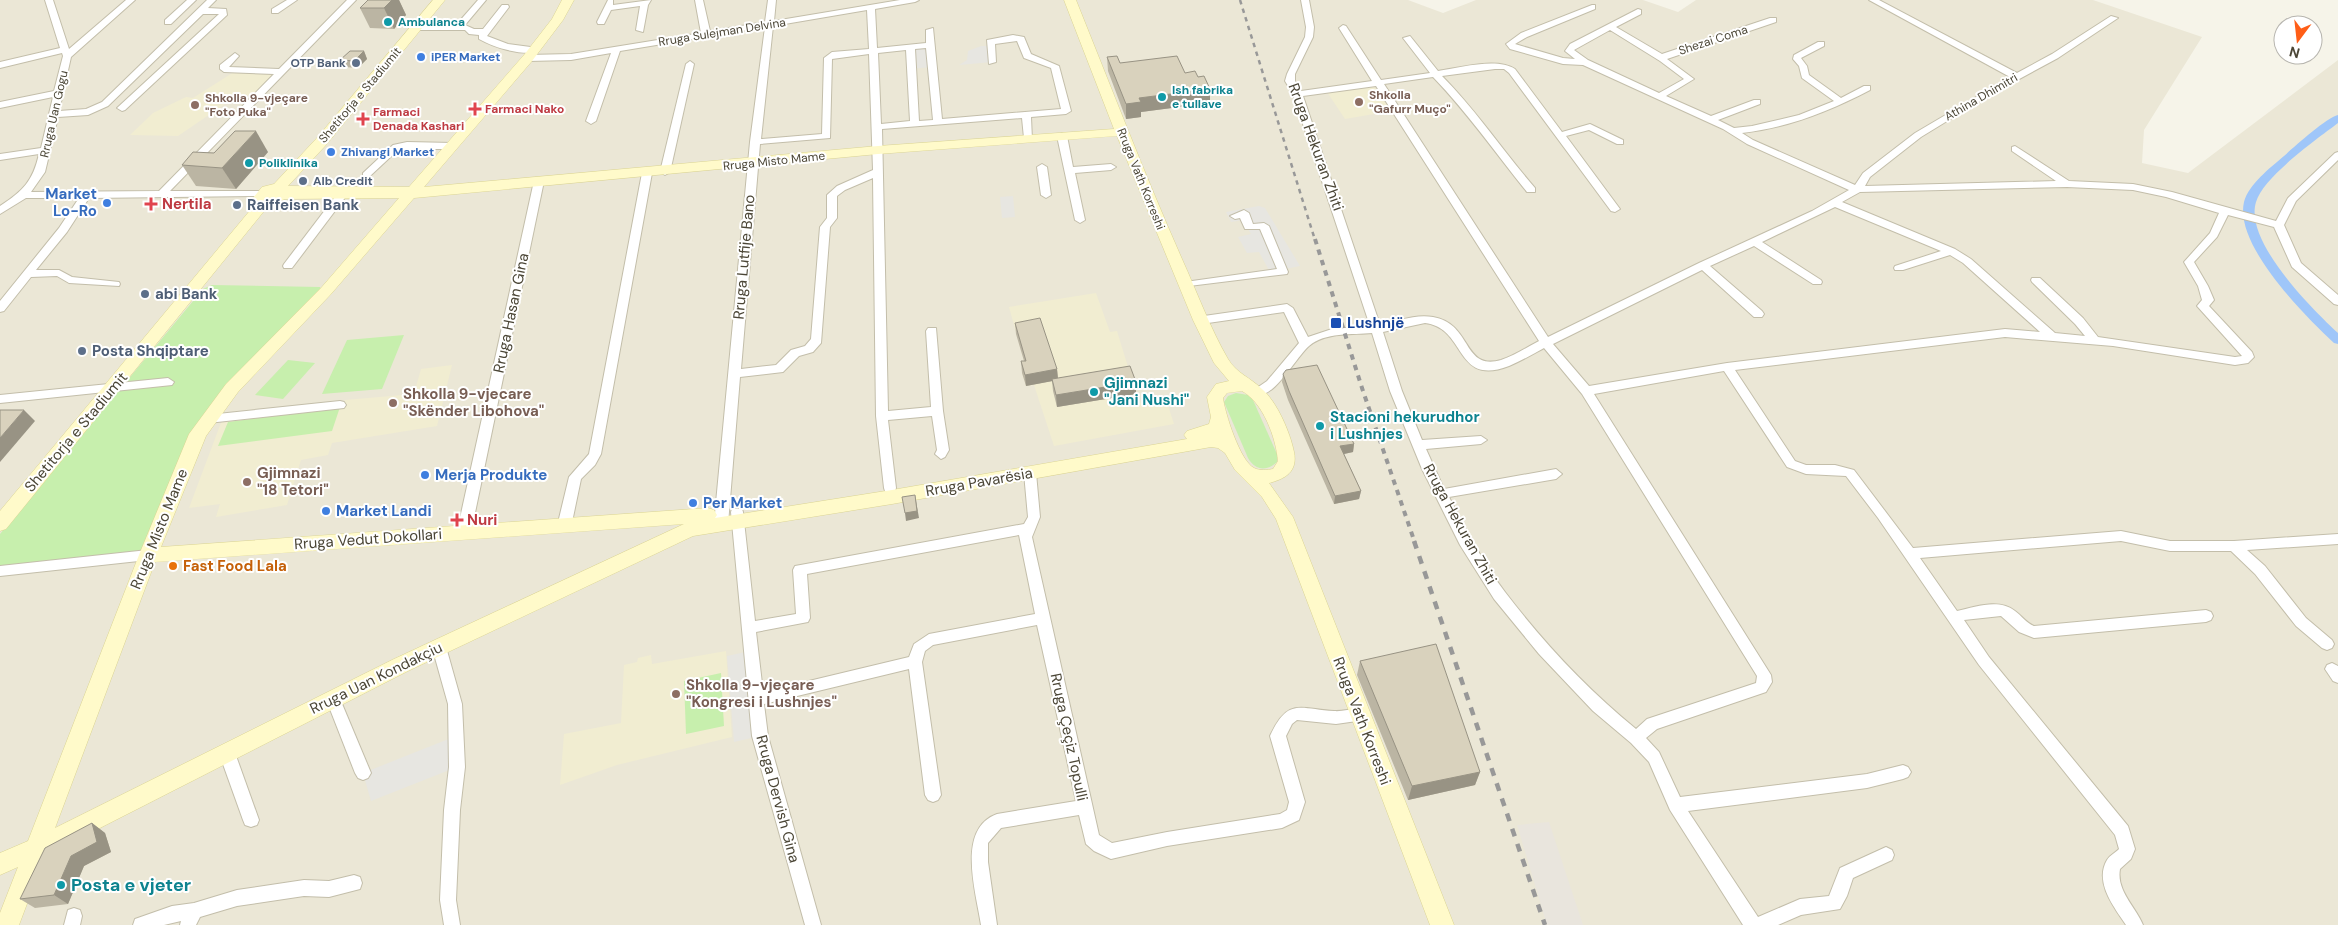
<svg xmlns="http://www.w3.org/2000/svg" width="2338" height="925" viewBox="0 0 2338 925" font-family="'DM Sans',sans-serif">
	<rect width="100%" height="100%" fill="#f6f4e9"/>
	<polygon fill="#ebe7d6" points="0,0 1408,0 1443,13 1476,0 1643,0 1678,12 1696,0 2093,0 2202,37 2144,130 2142,163 2188,173 2338,60 2338,925 0,925"/>
	<polygon fill="#e9e5dd" points="1549,822 1583,925 1547,925 1517,825"/>
	<g fill="#f1edd1">
		<polygon points="234,72 275,74 253,95 238,95 178,136 130,135 153,113 186,97 193,98"/>
		<polygon points="1373,85 1391,111 1345,119 1327,92"/>
		<polygon points="1096,293 1110,332 1117,331 1139,403 1166,399 1174,424 1054,446 1034,385 1026,386 1022,373 1027,372 1009,307"/>
		<polygon points="452,365 437,426 332,443 328,455 301,460 287,505 216,517 220,504 189,508 222,420 342,406 345,400 414,394 421,369"/>
		<polygon points="726,651 732,737 617,765 560,785 564,734 621,723 624,665 637,662 638,658 651,655 652,664"/>
	</g>
	<g fill="#c7efad">
		<polygon points="212,285 320,287 322,291 234,380 143,548 139,552 0,568 0,534 203,289"/>
		<polygon points="404,335 382,389 322,394 347,340"/>
		<polygon points="288,360 315,363 283,399 255,395"/>
		<path d="M1236,393L1248,395L1253,400L1277,454V462C1266,472 1255,470 1248,458L1224,402L1228,396Z"/>
		<polygon points="340,407 332,431 218,446 228,422"/>
		<polygon points="721,673 724,726 686,734 684,681"/>
	</g>
	<g fill="#e7e6e1">
		<polygon points="930,45 932,67 911,69 910,47"/>
		<polygon points="981,46 991,46 992,62 959,65 967,60 968,51"/>
		<polygon points="1013,196 1015,217 1002,218 1000,197"/>
		<polygon points="1259,206 1265,208 1300,266 1270,272 1259,252 1247,253 1238,237 1251,234 1243,220 1231,222 1226,212"/>
		<polygon points="750,651 760,736 734,742 727,656"/>
		<polygon points="456,736 457,767 371,801 363,773"/>
	</g>
	<g fill="none" stroke-linecap="round" stroke-linejoin="round">
		<path fill="#9fc6f9" fill-rule="evenodd" d="M2338,115V123C2317,139 2263,177 2256,202C2244,241 2311,308 2338,333V344L2334,343C2305,316 2234,245 2244,202C2249,184 2270,168 2284,156C2294,147 2326,118 2338,115Z"/>
		<g stroke="#c3beaa" stroke-width="2">
			<g id="street">
				<path d="M45,0H53L69,49L126,0H135L71,57L59,111L86,109L102,102L207,0H216L208,8L226,9L227,15L125,110L122,111L117,108L219,14H203L108,106L88,115L58,117L45,172L31,192L159,191L274,74L224,72L220,69V65L235,53L239,56L229,67L279,69L347,0H356L170,191H261L266,194L265,196L89,198L67,232L36,270H59L72,277L119,282L120,284L119,286L69,283L57,276L31,277L4,311L0,312V301L59,228L79,198H26L0,214V206C23,191 33,181 39,154L0,160V154L41,148L53,97L0,108V102L54,91L63,56L62,53L0,68V62L60,48Z"/>
				<polygon points="187,0 196,0 171,24 165,24 165,20"/>
				<polygon points="287,0 297,0 278,13 272,13 272,9"/>
				<path d="M478,0H486L465,25L474,29H483L502,5H508L509,7L487,36L508,44L538,48V52C519,55 495,48 479,39V35L469,34L465,30H417L413,27L417,24H457Z"/>
				<polygon points="608,0 613,0 613,5 651,0 648,5 643,32 636,30 640,6 611,10 604,24 598,24 597,22"/>
				<path d="M695,0H703L710,31L765,22L768,0H776L774,21L900,0H919L915,2L875,9L877,48L926,43V30L933,28L942,119L1061,109L1051,68L1024,58L1017,41L995,44L996,62L989,64L987,40L1013,35L1024,37L1031,54L1059,66L1071,111L1066,114L1031,117L1032,140H1026L1024,138L1022,118L882,129L888,411L931,407L926,331L928,328H936L943,411L949,450L945,457L941,459L935,454L937,450L932,416L888,420L896,488L895,491H885L884,488L876,416L873,178L845,190L837,196V218L830,227L821,343L813,352L799,356L783,372L740,377L728,524L726,528H716L714,524L750,142L765,27L620,51L596,121L591,124L586,121L611,53L571,60L528,61L524,58L528,55L571,54L701,33ZM867,10L869,49L832,52L824,58L822,134L761,139L773,26ZM926,48L933,120L919,121L915,49ZM906,50L910,121L881,124L878,53ZM869,54L873,170L837,186L827,195V218L820,227L811,339L805,346L791,350L776,365L741,369L760,144L830,138L832,59Z"/>
				<path d="M1301,0H1309L1314,27L1313,37L1295,74V81L1301,91L1372,81L1339,28L1343,25L1346,26L1381,80L1430,73L1403,38L1410,36L1438,71C1459,68 1497,57 1515,69L1562,132L1590,124L1623,140V144H1617L1589,130L1566,136L1620,209L1615,212L1611,211L1509,73L1504,69H1495L1442,76C1476,110 1503,151 1535,188V192H1527C1496,154 1468,113 1433,77L1384,84L1548,337L1699,263L1812,211L1849,190L1747,144L1723,129L1583,65L1563,64L1510,49L1506,44L1521,33L1592,5H1595V9L1527,37L1515,44L1563,58L1575,59L1565,51L1570,44L1638,9L1641,10V14L1616,27L1662,54L1770,18H1776V22L1667,59L1694,79L1666,96L1711,116L1754,100H1760V104L1718,120L1734,128L1752,126L1799,115L1834,101L1802,78L1799,66L1793,59L1794,55L1818,42H1824V46L1801,58L1807,66L1809,75L1841,98L1864,86H1870V90C1830,111 1788,128 1742,133L1753,140L1855,185L1863,173L1915,133L2010,77L1869,0H1879L2017,73L2052,54L2111,16L2118,18L2058,58L1988,96L1921,137L1870,177L1865,186L2056,181L2012,151V147L2015,146L2069,181L2133,184L2172,192L2276,221L2288,198L2335,153L2338,152V160L2296,201L2284,225L2301,263L2338,295V305L2334,304L2292,267L2274,227L2228,215L2217,237L2194,262L2208,286L2214,300L2209,306L2252,352L2254,357L2248,363L2235,365L2113,346L2005,337L1735,370L1795,461L1806,465H1835L1854,470L1913,548L2121,531L2170,541H2234L2338,534V544L2247,550L2265,566L2306,618L2332,640L2334,644L2332,648L2327,650L2322,648L2296,626L2255,574L2231,551H2170L2121,541L1920,558L1957,611C1975,607 1999,598 2015,611C2022,616 2026,623 2034,626L2206,610L2211,612L2213,616L2211,620L2206,622L2034,638L2019,632L2001,616L1964,620L1989,657L2128,826L2135,849L2131,859L2120,869C2116,891 2136,907 2143,925H2126C2114,907 2094,882 2107,860C2110,855 2115,853 2119,849L2115,835L1979,665L1878,518L1846,476L1806,474L1787,467L1724,371L1594,394L1771,675L1772,682L1766,692L1657,729L1646,738L1659,752L1680,797L1867,774L1903,765L1908,767L1911,772L1908,777L1903,779L1867,788L1688,811L1758,917L1800,899L1829,896L1840,868L1886,847L1892,850L1894,855L1892,860L1853,878L1847,896L1840,909L1801,915L1778,925H1743L1670,810L1649,762L1631,743L1593,711L1539,654L1494,599L1460,545L1422,469L1390,391L1372,333C1352,335 1325,332 1309,346C1295,358 1274,401 1253,395L1251,392L1267,381L1299,343L1284,312L1201,324L1195,320L1197,317L1287,304L1293,308L1308,337L1332,329L1370,326L1293,94L1285,81L1287,74L1305,37L1306,27ZM1610,30L1660,61L1684,79L1659,93L1588,60L1574,50ZM1376,86L1539,341C1527,347 1514,356 1501,360C1462,371 1473,324 1433,317C1415,314 1398,321 1380,325L1303,96ZM2067,187L2133,190L2166,197L2219,213L2210,233L2184,262L2198,286L2202,300L2197,306L2242,356L2235,357L2098,337L2083,318L2040,278H2032L2031,280L2032,282L2075,324L2085,336L2055,333L1971,259L1955,249L1842,202L1860,192ZM1835,207L1941,251L1895,266L1894,268L1895,270H1903L1950,255L1963,263L2040,332L2005,329L1727,363L1589,386L1553,344L1702,270L1754,317H1762L1764,314L1762,311L1710,266L1754,246L1813,284H1821L1822,282L1821,280L1762,242ZM1425,323C1467,328 1454,387 1509,366C1521,361 1533,354 1544,348L1582,394L1757,676L1756,683L1647,719L1636,729C1587,689 1543,642 1505,592C1483,563 1466,530 1449,497L1556,479L1562,474L1556,469L1444,489L1426,449L1481,444L1487,440L1481,436L1422,440L1402,391L1383,332Z"/>
				<polygon points="690,61 694,64 670,172 665,175 660,172 686,64"/>
				<polygon points="1062,133 1067,136 1073,167 1111,164 1116,167 1111,170 1075,173 1085,220 1080,223 1075,220 1057,136"/>
				<polygon points="407,142 453,143 458,146 453,149 399,149 369,177 363,177 363,173 393,145"/>
				<polygon points="1042,164 1047,167 1051,195 1046,198 1041,195 1037,167"/>
				<polygon points="647,170 652,173 601,454 595,465 581,479 571,527 569,531 559,531 557,527 569,477 589,454 642,173"/>
				<polygon points="539,178 544,181 471,532 469,536 459,536 457,532 534,181"/>
				<polygon points="342,192 347,195 292,268 284,268 283,266 284,264 338,193"/>
				<polygon points="1244,210 1249,213 1253,224 1264,223 1269,226 1288,272 1287,274 1181,287 1180,285 1181,283 1185,282 1277,269 1260,229 1245,229 1240,218 1235,219 1230,216"/>
				<polygon points="168,378 174,382 172,385 0,403 0,395"/>
				<polygon points="340,401 344,402 346,405 344,408 208,423 202,419 208,415"/>
				<path d="M1030,468L1036,473L1040,517L1032,537L1099,835L1112,843L1167,832L1280,814L1287,810L1289,802L1270,736C1288,697 1299,709 1334,711C1344,712 1355,707 1364,710L1366,715L1364,720L1336,724L1297,720L1292,724L1286,736L1305,802L1299,820L1282,828L1167,846L1111,859L1094,851L1086,844L1079,815L1001,828L988,843V862L997,925H981C976,892 956,829 997,814L1076,801L1037,625L933,645L925,651L922,662L941,795L938,800L933,802L928,800L925,795L909,669L764,704L768,736L821,925H805L752,736L731,512L732,509H742L743,512L755,621L796,614L793,570L795,566L1024,524L1028,517L1024,473ZM1019,535L1035,614L929,634L914,644L909,657L763,692L756,632L808,622L810,618L807,574Z"/>
				<polygon points="148,550 153,551 155,555 153,559 148,560 0,576 0,566"/>
				<polygon points="439,641 444,643 446,647 462,704 465,767 460,810 456,900 460,925 444,925 440,900 444,810 449,767 448,704 432,647 434,643"/>
				<polygon points="2332,663 2338,666 2338,683 2333,681 2325,669 2327,665"/>
				<polygon points="333,693 338,695 340,699 371,773 368,778 363,780 358,778 355,773 326,699 328,695"/>
				<polygon points="227,746 232,748 235,753 259,820 257,825 251,827 245,825 243,820 219,753 222,748"/>
				<polygon points="354,875 360,877 362,883 360,889 329,897 304,896 237,906 200,917 196,925 180,925 181,921 164,925 133,925 135,919 172,906 194,903 237,890 304,880 329,881"/>
				<polygon points="74,908 80,910 82,916 80,925 64,925 68,910"/>
			</g>
		</g>
		<g stroke="#dbd493" stroke-width="1">
			<path id="secondary" d="M433,0H445L326,145L288,186L409,187L524,55L552,19L562,0H574L563,20L532,61L424,187L878,146L1114,129L1064,0H1076C1111,87 1144,173 1182,259C1197,292 1210,328 1228,359C1236,373 1251,378 1262,389C1277,402 1290,432 1294,452C1298,472 1285,479 1269,483L1293,517L1454,925H1430L1276,519L1262,497L1235,470L1225,453L1218,448L1211,447L892,504L693,536L408,671L45,856L19,925H0V913L18,867L0,875V853L28,841L139,555L189,434L226,384L321,288L399,198L285,199L269,205L6,529L0,531V511L257,202L253,198L262,187L274,184L316,139ZM1117,136L1193,320L1214,363L1229,381L1216,384L1207,397L1211,417L1209,424L1187,431L1184,435L1187,439L892,490L715,518L717,515L714,510L708,508L161,547L206,436L238,392L331,294L414,198L878,154ZM1242,391C1263,402 1276,438 1278,461L1273,469C1267,470 1260,471 1254,468C1240,461 1225,413 1223,398L1227,393ZM684,524L394,659L55,828L155,562Z"/>
		</g>
		<use href="#street" fill="#fff" fill-rule="evenodd"/>
		<use href="#secondary" fill="#fffaca" fill-rule="evenodd"/>
		<polyline stroke="#989898" stroke-width="2.5" stroke-dasharray="4.5 4.5" stroke-linecap="butt" points="1240,0 1315,240"/>
		<polyline stroke="#989898" stroke-width="4" stroke-dasharray="5.5 5.5" stroke-linecap="butt" points="1315,239 1362,388 1415,543"/>
		<polyline stroke="#989898" stroke-width="4.5" stroke-dasharray="8 8" stroke-linecap="butt" points="1414,541 1545,925"/>
	</g>
	<g fill="#bbb5a3">
		<polygon points="368,0 399,0 406,15 394,29 370,28 360,8"/>
		<polygon points="364,51 367,59 358,68 344,67 340,60"/>
		<polygon points="1107,57 1120,63 1185,73 1210,103 1141,112 1141,117 1126,119 1108,71"/>
		<polygon points="268,152 236,189 196,186 182,165"/>
		<polygon points="1015,323 1057,369 1058,378 1136,394 1057,407 1053,391 1052,381 1026,386 1022,373 1021,361 1024,361 1016,334"/>
		<polygon points="1283,374 1354,444 1353,452 1344,454 1361,491 1359,499 1334,504 1288,400 1282,382"/>
		<polygon points="1360,661 1480,772 1475,785 1408,800 1357,675"/>
		<polygon points="92,823 105,833 111,852 84,866 68,904 35,908 20,899"/>
	</g>
	<g fill="#989384">
		<polygon points="392,0 399,0 406,15 394,29 384,8"/>
		<polygon points="364,51 367,59 358,68 354,61"/>
		<polygon points="1210,89 1210,103 1141,112 1141,117 1126,119 1126,104 1139,98"/>
		<polygon points="256,131 268,152 236,189 222,168"/>
		<polygon points="1057,369 1058,380 1026,386 1025,375"/>
		<polygon points="1136,382 1136,394 1057,407 1056,395"/>
		<polygon points="24,410 35,421 0,462 0,438"/>
		<polygon points="1354,444 1353,452 1339,455 1340,446"/>
		<polygon points="1361,491 1359,499 1334,504 1335,496"/>
		<polygon points="915,495 919,518 906,521 905,513"/>
		<polygon points="1480,772 1475,785 1408,800 1412,786"/>
		<polygon points="92,823 105,833 111,852 84,866 68,904 54,895 71,856"/>
	</g>
	<g fill="#d9d2bd" stroke="#989384">
		<polygon points="368,0 392,0 384,8 360,8"/>
		<polygon points="350,51 364,51 354,61 340,60"/>
		<polygon points="1117,56 1120,63 1177,56 1185,73 1195,71 1198,77 1204,76 1210,89 1139,98 1141,102 1126,104 1107,57"/>
		<polygon points="235,131 256,131 222,168 182,165 193,152 214,153"/>
		<polygon points="1040,318 1057,369 1025,375 1021,361 1026,361 1015,323"/>
		<polygon points="1317,365 1354,444 1340,446 1361,491 1335,496 1289,391 1283,374 1286,370"/>
		<polygon points="1130,366 1136,382 1056,395 1052,379"/>
		<polygon points="0,410 24,410 0,438"/>
		<polygon points="915,495 917,511 905,513 902,497"/>
		<polygon points="1436,644 1480,772 1412,786 1360,661"/>
		<polygon points="92,823 97,842 71,856 54,895 20,899 45,848"/>
	</g>
	<g fill="#0f9aa8" stroke="#fff" stroke-width="2">
		<circle cx="388" cy="22" r="5"/>
		<circle cx="1162" cy="97" r="5"/>
		<circle cx="249" cy="163" r="5"/>
		<circle cx="1094" cy="392" r="5"/>
		<circle cx="1320" cy="426" r="5"/>
		<circle cx="61" cy="885" r="5"/>
	</g>
	<g fill="#3f7fe0" stroke="#fff" stroke-width="2">
		<circle cx="421" cy="57" r="5"/>
		<circle cx="331" cy="152" r="5"/>
		<circle cx="107" cy="203" r="5"/>
		<circle cx="425" cy="475" r="5"/>
		<circle cx="693" cy="503" r="5"/>
		<circle cx="326" cy="511" r="5"/>
	</g>
	<g fill="#5c6f8a" stroke="#fff" stroke-width="2">
		<circle cx="356" cy="63" r="5"/>
		<circle cx="303" cy="181" r="5"/>
		<circle cx="237" cy="205" r="5"/>
		<circle cx="145" cy="294" r="5"/>
		<circle cx="82" cy="351" r="5"/>
	</g>
	<g fill="#8d6e63" stroke="#fff" stroke-width="2">
		<circle cx="1359" cy="102" r="5"/>
		<circle cx="195" cy="105" r="5"/>
		<circle cx="393" cy="403" r="5"/>
		<circle cx="247" cy="482" r="5"/>
		<circle cx="676" cy="694" r="5"/>
	</g>
	<g fill="#e0444e" stroke="#fff" stroke-width="2">
		<path d="M472.5 101.5h5v5h5v5h-5v5h-5v-5h-5v-5h5z"/>
		<path d="M360.5 111.5h5v5h5v5h-5v5h-5v-5h-5v-5h5z"/>
		<path d="M148.5 196.5h5v5h5v5h-5v5h-5v-5h-5v-5h5z"/>
		<path d="M454.5 512.5h5v5h5v5h-5v5h-5v-5h-5v-5h5z"/>
	</g>
	<rect fill="#1a4fb4" stroke="#fff" stroke-width="2" x="1330" y="317" width="12" height="12" rx="2.5"/>
	<circle fill="#e8710a" stroke="#fff" stroke-width="2" cx="173" cy="566" r="5"/>
	<g text-anchor="middle" stroke-width="4" stroke-linejoin="round" paint-order="stroke">
		<g font-size="12" font-weight="bold" fill="#0d838f" stroke="#fff" text-anchor="start">
			<text x="398" y="26">Ambulanca</text>
			<text x="1172" y="94">Ish fabrika<tspan x="1172" dy="14">e tullave</tspan></text>
			<text x="259" y="167">Poliklinika</text>
		</g>
		<g font-size="12" fill="#4b4636" stroke="#fff">
			<text transform="translate(722 32) rotate(-9)" y="4">Rruga Sulejman Delvina</text>
			<text transform="translate(1713 40) rotate(-18)" y="4">Shezai Coma</text>
			<text transform="translate(360 95) rotate(-50)" y="4">Shetitorja e Stadiumit</text>
			<text transform="translate(1981 97) rotate(-30)" y="4">Athina Dhimitri</text>
			<text transform="translate(54 114) rotate(-77)" y="4">Rruga Uan Gogu</text>
			<text transform="translate(774 161) rotate(-6)" y="4">Rruga Misto Mame</text>
			<text transform="translate(1141 179) rotate(68)" y="4">Rruga Vath Korreshi</text>
		</g>
		<g font-size="12" font-weight="bold" fill="#366cbe" stroke="#fff" text-anchor="start">
			<text x="431" y="61">iPER Market</text>
			<text x="341" y="156">Zhivangi Market</text>
		</g>
		<g font-size="12" font-weight="bold" fill="#4e5e75" stroke="#fff" text-anchor="end">
			<text x="346" y="67">OTP Bank</text>
			<text x="313" y="185" text-anchor="start">Alb Credit</text>
		</g>
		<g font-size="12" font-weight="bold" fill="#785e54" stroke="#fff" text-anchor="start">
			<text x="1369" y="99">Shkolla<tspan x="1369" dy="14">"Gafurr Muço"</tspan></text>
			<text x="205" y="102">Shkolla 9-vjeçare<tspan x="205" dy="14">"Foto Puka"</tspan></text>
		</g>
		<g font-size="12" font-weight="bold" fill="#be3a42" stroke="#fff" text-anchor="start">
			<text x="485" y="113">Farmaci Nako</text>
			<text x="373" y="116">Farmaci<tspan x="373" dy="14">Denada Kashari</tspan></text>
		</g>
		<g font-size="15" fill="#4b4636" stroke="#fff">
			<text transform="translate(1316 147) rotate(70)" y="5">Rruga Hekuran Zhiti</text>
			<text transform="translate(744 257) rotate(-85)" y="5">Rruga Lutfije Bano</text>
			<text transform="translate(511 313) rotate(-78)" y="5">Rruga Hasan Gina</text>
			<text transform="translate(76 432) rotate(-50)" y="5">Shetitorja e Stadiumit</text>
			<text transform="translate(979 482) rotate(-10)" y="5">Rruga Pavarësia</text>
			<text transform="translate(1460 524) rotate(61)" y="5">Rruga Hekuran Zhiti</text>
			<text transform="translate(159 529) rotate(-68)" y="5">Rruga Misto Mame</text>
			<text transform="translate(368 539) rotate(-4)" y="5">Rruga Vedut Dokollari</text>
			<text transform="translate(376 678) rotate(-26)" y="5">Rruga Uan Kondakçiu</text>
			<text transform="translate(1362 721) rotate(69)" y="5">Rruga Vath Korreshi</text>
			<text transform="translate(1069 737) rotate(78)" y="5">Rruga Çeçiz Topulli</text>
			<text transform="translate(778 799) rotate(75)" y="5">Rruga Dervish Gina</text>
		</g>
		<g font-size="15" font-weight="bold" fill="#366cbe" stroke="#fff" text-anchor="start">
			<text x="97" y="199" text-anchor="end">Market<tspan x="97" dy="17">Lo-Ro</tspan></text>
			<text x="435" y="480">Merja Produkte</text>
			<text x="703" y="508">Per Market</text>
			<text x="336" y="516">Market Landi</text>
		</g>
		<g font-size="15" font-weight="bold" fill="#be3a42" stroke="#fff" text-anchor="start">
			<text x="162" y="209">Nertila</text>
			<text x="467" y="525">Nuri</text>
		</g>
		<g font-size="15" font-weight="bold" fill="#4e5e75" stroke="#fff" text-anchor="start">
			<text x="247" y="210">Raiffeisen Bank</text>
			<text x="155" y="299">abi Bank</text>
			<text x="92" y="356">Posta Shqiptare</text>
		</g>
		<g font-size="15" font-weight="bold" fill="#164399" stroke="#fff" text-anchor="start">
			<text x="1347" y="328">Lushnjë</text>
		</g>
		<g font-size="15" font-weight="bold" fill="#0d838f" stroke="#fff" text-anchor="start">
			<text x="1104" y="388">Gjimnazi<tspan x="1104" dy="17">"Jani Nushi"</tspan></text>
			<text x="1330" y="422">Stacioni hekurudhor<tspan x="1330" dy="17">i Lushnjes</tspan></text>
		</g>
		<g font-size="15" font-weight="bold" fill="#785e54" stroke="#fff" text-anchor="start">
			<text x="403" y="399">Shkolla 9-vjecare<tspan x="403" dy="17">"Skënder Libohova"</tspan></text>
			<text x="257" y="478">Gjimnazi<tspan x="257" dy="17">"18 Tetori"</tspan></text>
			<text x="686" y="690">Shkolla 9-vjeçare<tspan x="686" dy="17">"Kongresi i Lushnjes"</tspan></text>
		</g>
		<g font-size="15" font-weight="bold" fill="#c56008" stroke="#fff" text-anchor="start">
			<text x="183" y="571">Fast Food Lala</text>
		</g>
		<g font-size="18" font-weight="bold" fill="#0d838f" stroke="#fff" text-anchor="start">
			<text x="71" y="891">Posta e vjeter</text>
		</g>
	</g>
	<g transform="translate(2298 40) rotate(195)"><circle r="24" fill="#ffffff" stroke="#b7b5af"/>
	<path d="M0-4L9 19L0 12L-9 19Z" fill="#ff5e17"/>
	<text y="-8" font-size="14" font-weight="bold" text-anchor="middle" fill="#4b4636">N</text>
	</g>
</svg>
